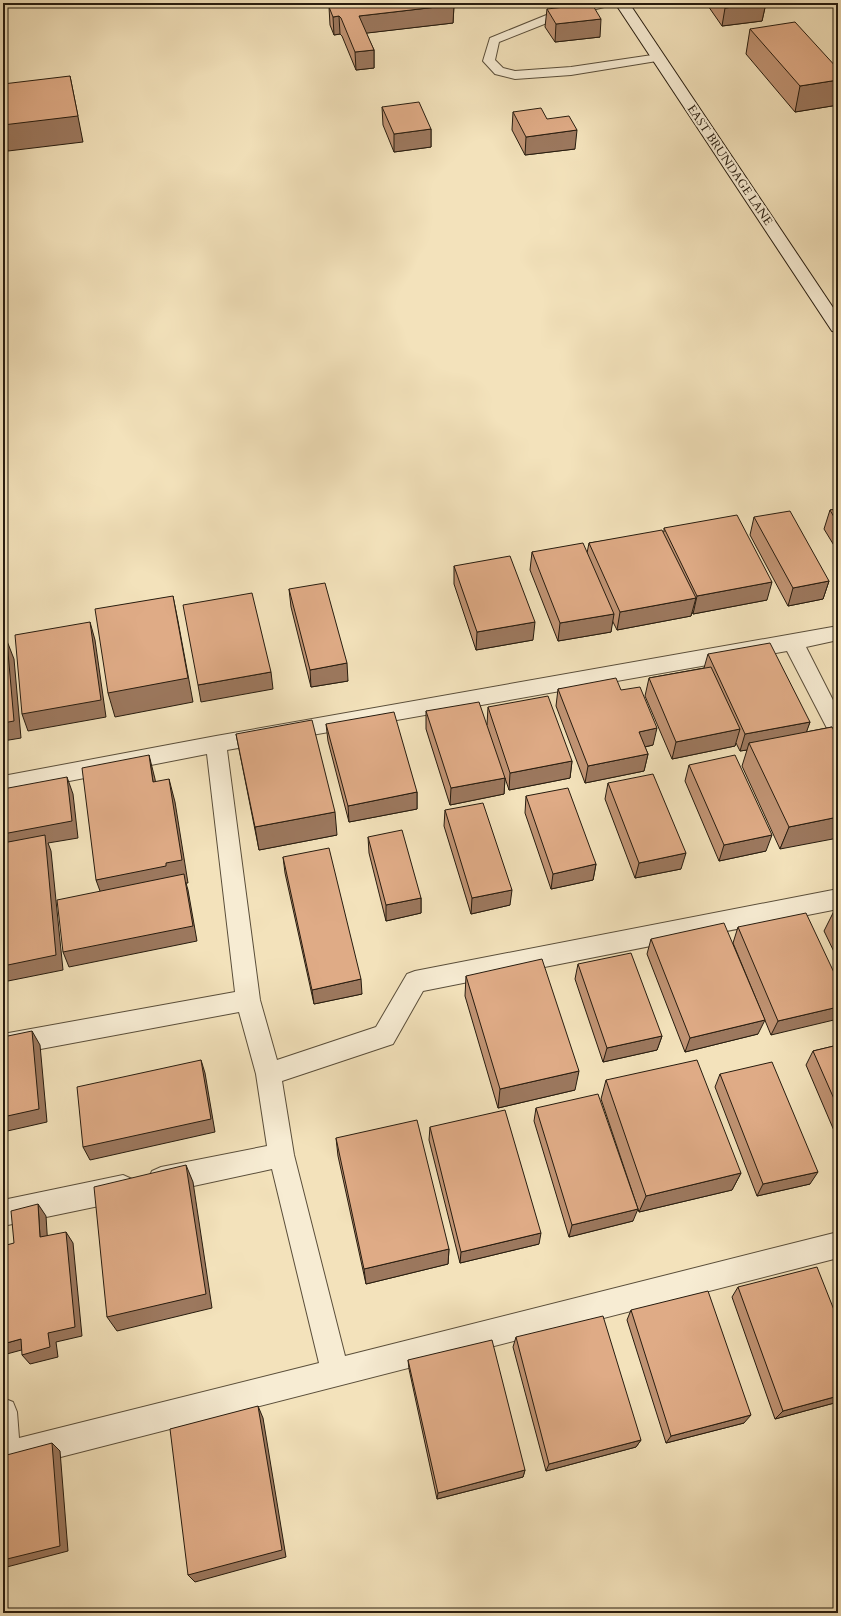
<svg xmlns="http://www.w3.org/2000/svg" width="841" height="1616" viewBox="0 0 841 1616" font-family="Cardo,serif">
	<rect width="100%" height="100%" fill="#f3e2bb"/>
	<filter id="stains"><feTurbulence type="fractalNoise" baseFrequency=".005" numOctaves="4"/><feColorMatrix values="0 0 0 0 .2 0 0 0 0 .09 0 0 0 0 .02 0 0 0 .5 -.17"/></filter>
	<radialGradient id="worn" r=".72"><stop offset=".6" stop-color="#630" stop-opacity="0"/><stop offset="1" stop-color="#630" stop-opacity=".3"/></radialGradient>
	<g fill="none" stroke-linecap="round" stroke-linejoin="round">
		<g stroke="#5a4e3a" stroke-width="2">
			<polygon id="service" points="594,3 614,3 612,5 557,19 499,42 495,60 503,68 515,71 571,67 659,54 663,56 665,58 663,60 571,75 515,79 495,74 483,61 490,38 549,14"/>
		</g>
		<g stroke="#5a4e3a" stroke-width="2">
			<g id="minor">
				<polygon points="838,626 838,640 806,647 838,710 838,738 831,736 787,651 227,750 260,1000 277,1060 376,1027 407,974 415,971 838,889 838,909 423,991 393,1044 282,1081 294,1155 345,1356 838,1232 838,1258 6,1471 3,1469 3,1398 13,1402 17,1412 19,1438 319,1363 272,1169 161,1193 152,1189 148,1180 152,1171 161,1167 267,1146 256,1074 239,1012 3,1056 3,1034 235,992 207,754 3,794 3,776 216,736"/>
				<polygon points="123,1175 132,1179 136,1188 132,1197 123,1201 3,1226 3,1200"/>
			</g>
		</g>
		<g stroke="#271c0f" stroke-width="2">
			<polygon id="secondary" points="615,3 629,3 838,315 838,332 832,331"/>
		</g>
		<use href="#service" fill="#f7ecd3" fill-rule="evenodd"/>
		<use href="#minor" fill="#f7ecd3" fill-rule="evenodd"/>
		<use href="#secondary" fill="#f7ecd3" fill-rule="evenodd"/>
	</g>
	<g fill="#c09373" stroke="#271c0f">
		<polygon points="706,3 766,3 762,21 722,26"/>
		<polygon points="454,5 453,23 366,33 374,50 374,68 356,70 342,36 340,34 334,35 330,25 329,7"/>
		<polygon points="547,9 600,37 555,42 545,27"/>
		<polygon points="750,29 838,69 838,105 795,112 746,54"/>
		<polygon points="382,107 431,129 431,147 394,152 383,125"/>
		<polygon points="513,112 547,119 575,149 525,155 512,130"/>
		<polygon points="838,509 838,552 824,529 830,510"/>
		<polygon points="754,517 829,581 823,599 788,606 750,535"/>
		<polygon points="664,528 767,600 693,614 692,612 691,616 617,630 612,620 611,632 558,641 530,570 532,552 587,553 589,543 664,532"/>
		<polygon points="454,566 533,640 476,650 454,584"/>
		<polygon points="289,589 348,681 311,687 291,607"/>
		<polygon points="708,654 810,722 806,732 832,727 780,849 742,766 747,750 740,751 736,743 735,746 672,759 645,696 649,678 704,668"/>
		<polygon points="558,689 621,690 653,745 645,747 648,754 644,771 585,783 556,706"/>
		<polygon points="488,707 572,761 570,778 509,790 505,778 504,794 450,805 426,729 426,711 487,725"/>
		<polygon points="326,724 417,792 417,809 349,822 328,741"/>
		<polygon points="236,734 337,835 259,850"/>
		<polygon points="689,765 766,851 719,861 685,781"/>
		<polygon points="608,783 681,869 635,878 605,799"/>
		<polygon points="526,796 596,864 593,880 551,889 525,813"/>
		<polygon points="445,810 510,905 471,914 444,826"/>
		<polygon points="368,837 421,898 421,913 386,921 369,853"/>
		<polygon points="283,857 362,994 314,1004 285,873"/>
		<polygon points="835,909 838,909 838,960 824,931"/>
		<polygon points="738,927 838,981 771,1035 733,943"/>
		<polygon points="651,939 758,1034 685,1052 647,954"/>
		<polygon points="578,964 662,1036 657,1050 603,1062 575,979"/>
		<polygon points="466,976 575,1090 498,1108 465,996"/>
		<polygon points="838,1045 838,1140 806,1065 813,1051"/>
		<polygon points="720,1074 810,1184 757,1196 715,1087"/>
		<polygon points="606,1080 741,1173 732,1190 639,1212 601,1099"/>
		<polygon points="536,1108 633,1221 569,1237 534,1121"/>
		<polygon points="430,1127 539,1244 460,1263 429,1140"/>
		<polygon points="336,1138 449,1249 448,1264 366,1284 338,1156"/>
		<polygon points="738,1287 838,1402 775,1419 732,1297"/>
		<polygon points="631,1310 744,1423 666,1443 627,1320"/>
		<polygon points="516,1337 641,1440 636,1447 546,1471 513,1347"/>
		<polygon points="408,1360 525,1470 523,1477 437,1499 409,1369"/>
	</g>
	<g fill="#9c785e" stroke="#271c0f">
		<polygon points="766,3 762,21 722,26 725,8"/>
		<polygon points="454,5 453,23 359,34 359,16"/>
		<polygon points="339,16 340,34 334,35 333,17"/>
		<polygon points="601,19 600,37 555,42 556,24"/>
		<polygon points="374,50 374,68 356,70 355,52"/>
		<polygon points="70,76 83,142 8,151 3,129 3,125"/>
		<polygon points="838,80 838,105 795,112 800,86"/>
		<polygon points="431,129 431,147 394,152 394,134"/>
		<polygon points="577,130 575,149 525,155 526,137"/>
		<polygon points="829,581 823,599 788,606 793,588"/>
		<polygon points="772,582 767,600 693,614 697,596"/>
		<polygon points="173,596 178,621 193,702 115,717 108,693"/>
		<polygon points="696,598 691,616 617,630 620,612"/>
		<polygon points="614,614 611,632 558,641 560,623"/>
		<polygon points="90,622 95,640 106,717 28,731 22,714"/>
		<polygon points="535,622 533,640 476,650 477,632"/>
		<polygon points="7,641 14,659 21,738 3,741 3,723"/>
		<polygon points="347,663 348,681 311,687 310,670"/>
		<polygon points="271,672 273,689 201,702 198,685"/>
		<polygon points="810,722 804,739 749,743 747,750 740,751 745,734"/>
		<polygon points="657,728 653,745 635,749 639,732"/>
		<polygon points="740,729 735,746 672,759 676,742"/>
		<polygon points="648,754 644,771 585,783 588,766"/>
		<polygon points="149,755 155,779 159,805 153,782"/>
		<polygon points="572,761 570,778 509,790 510,773"/>
		<polygon points="67,777 73,794 78,838 48,843 51,851 63,970 3,982 3,834"/>
		<polygon points="505,778 504,794 450,805 451,788"/>
		<polygon points="169,779 175,802 188,883 186,883 188,890 197,941 69,967 63,952 104,902 96,880 166,863"/>
		<polygon points="417,792 417,809 349,822 348,806"/>
		<polygon points="335,812 337,835 259,850 255,827"/>
		<polygon points="838,817 838,838 780,849 789,827"/>
		<polygon points="772,835 766,851 719,861 724,845"/>
		<polygon points="686,853 681,869 635,878 639,863"/>
		<polygon points="596,864 593,880 551,889 553,874"/>
		<polygon points="512,890 510,905 471,914 472,898"/>
		<polygon points="421,898 421,913 386,921 386,905"/>
		<polygon points="361,979 362,994 314,1004 312,990"/>
		<polygon points="838,1007 838,1019 771,1035 778,1021"/>
		<polygon points="765,1020 758,1034 685,1052 690,1038"/>
		<polygon points="32,1031 40,1045 47,1122 3,1132 3,1117"/>
		<polygon points="662,1036 657,1050 603,1062 607,1048"/>
		<polygon points="201,1060 205,1073 215,1132 90,1160 83,1147"/>
		<polygon points="579,1071 575,1090 498,1108 500,1089"/>
		<polygon points="186,1165 193,1182 212,1308 117,1331 107,1317"/>
		<polygon points="818,1172 810,1184 757,1196 763,1184"/>
		<polygon points="741,1173 732,1190 639,1212 646,1196"/>
		<polygon points="38,1204 46,1216 48,1248 40,1237"/>
		<polygon points="638,1209 633,1221 569,1237 572,1225"/>
		<polygon points="66,1232 73,1243 82,1336 56,1342 58,1357 30,1364 22,1355 48,1333"/>
		<polygon points="541,1233 539,1244 460,1263 461,1252"/>
		<polygon points="449,1249 448,1264 366,1284 364,1269"/>
		<polygon points="21,1339 29,1348 3,1355 3,1344"/>
		<polygon points="838,1396 838,1402 775,1419 783,1411"/>
		<polygon points="258,1406 263,1418 286,1557 195,1582 188,1575"/>
		<polygon points="751,1415 744,1423 666,1443 671,1436"/>
		<polygon points="641,1440 636,1447 546,1471 549,1464"/>
		<polygon points="52,1443 60,1451 68,1551 3,1568 3,1560"/>
		<polygon points="525,1470 523,1477 437,1499 438,1493"/>
	</g>
	<g fill="#dfab86" stroke="#271c0f">
		<polygon points="368,3 453,3 454,5 359,16 374,50 355,52 341,18 339,16 333,17 329,7"/>
		<polygon points="722,3 766,3 725,8"/>
		<polygon points="592,4 601,19 556,24 547,9"/>
		<polygon points="795,22 838,69 838,80 800,86 750,29"/>
		<polygon points="70,76 78,116 3,125 3,84"/>
		<polygon points="419,102 431,129 394,134 382,107"/>
		<polygon points="541,108 547,119 569,116 577,130 526,137 513,112"/>
		<polygon points="838,509 838,524 830,510"/>
		<polygon points="790,511 829,581 793,588 754,517"/>
		<polygon points="737,515 772,582 697,596 664,528"/>
		<polygon points="662,530 696,598 620,612 589,543"/>
		<polygon points="583,543 614,614 560,623 532,552"/>
		<polygon points="510,556 535,622 477,632 454,566"/>
		<polygon points="325,583 347,663 310,670 289,589"/>
		<polygon points="252,593 271,672 198,685 183,605"/>
		<polygon points="173,596 188,678 108,693 95,609"/>
		<polygon points="90,622 101,700 22,714 15,635"/>
		<polygon points="7,641 14,721 3,723 3,642"/>
		<polygon points="770,643 810,722 745,734 708,654"/>
		<polygon points="711,667 740,729 676,742 649,678"/>
		<polygon points="616,678 621,690 640,687 657,728 639,732 648,754 588,766 558,689"/>
		<polygon points="548,696 572,761 510,773 488,707"/>
		<polygon points="479,702 505,778 451,788 426,711"/>
		<polygon points="394,712 417,792 348,806 326,724"/>
		<polygon points="312,720 335,812 255,827 236,734"/>
		<polygon points="832,727 838,738 838,817 789,827 749,743"/>
		<polygon points="149,755 153,782 169,779 182,860 166,863 166,866 96,880 82,768"/>
		<polygon points="735,755 772,835 724,845 689,765"/>
		<polygon points="653,774 686,853 639,863 608,783"/>
		<polygon points="67,777 72,821 3,834 3,789"/>
		<polygon points="568,788 596,864 553,874 526,796"/>
		<polygon points="483,803 512,890 472,898 445,810"/>
		<polygon points="402,830 421,898 386,905 368,837"/>
		<polygon points="45,835 56,955 3,966 3,843"/>
		<polygon points="329,848 361,979 312,990 283,857"/>
		<polygon points="184,874 193,926 63,952 57,900"/>
		<polygon points="835,909 838,909 838,916"/>
		<polygon points="806,913 838,981 838,1007 778,1021 738,927"/>
		<polygon points="724,923 765,1020 690,1038 651,939"/>
		<polygon points="631,953 662,1036 607,1048 578,964"/>
		<polygon points="542,959 579,1071 500,1089 466,976"/>
		<polygon points="32,1031 39,1109 3,1117 3,1037"/>
		<polygon points="838,1045 838,1108 813,1051"/>
		<polygon points="201,1060 211,1119 83,1147 77,1087"/>
		<polygon points="697,1060 741,1173 646,1196 606,1080"/>
		<polygon points="772,1062 818,1172 763,1184 720,1074"/>
		<polygon points="598,1094 638,1209 572,1225 536,1108"/>
		<polygon points="505,1110 541,1233 461,1252 430,1127"/>
		<polygon points="417,1120 449,1249 364,1269 336,1138"/>
		<polygon points="186,1165 206,1294 107,1317 94,1187"/>
		<polygon points="38,1204 40,1237 66,1232 75,1327 48,1333 50,1347 22,1355 21,1339 3,1344 3,1246 14,1243 11,1211"/>
		<polygon points="817,1267 838,1320 838,1396 783,1411 738,1287"/>
		<polygon points="708,1291 751,1415 671,1436 631,1310"/>
		<polygon points="603,1316 641,1440 549,1464 516,1337"/>
		<polygon points="492,1340 525,1470 438,1493 408,1360"/>
		<polygon points="258,1406 282,1550 188,1575 170,1429"/>
		<polygon points="52,1443 60,1546 3,1560 3,1456"/>
	</g>
	<g text-anchor="middle" stroke-width="4" stroke-linejoin="round" paint-order="stroke">
		<g font-size="12" fill="#271c0f" stroke="#f7ecd3">
			<text transform="translate(730 165) rotate(56)" y="4">EAST BRUNDAGE LANE</text>
		</g>
	</g>
	<rect width="841" height="1616" fill="none" stroke="#f3e2bb" stroke-width="16"/>
	<rect x="4" y="4" width="833" height="1608" fill="none" stroke="#271c0f" stroke-width="2"/>
	<rect x="8" y="8" width="825" height="1600" fill="none" stroke="#271c0f"/>
	<rect width="100%" height="100%" filter="url(#stains)"/>
	<rect width="100%" height="100%" fill="url(#worn)"/>
</svg>
